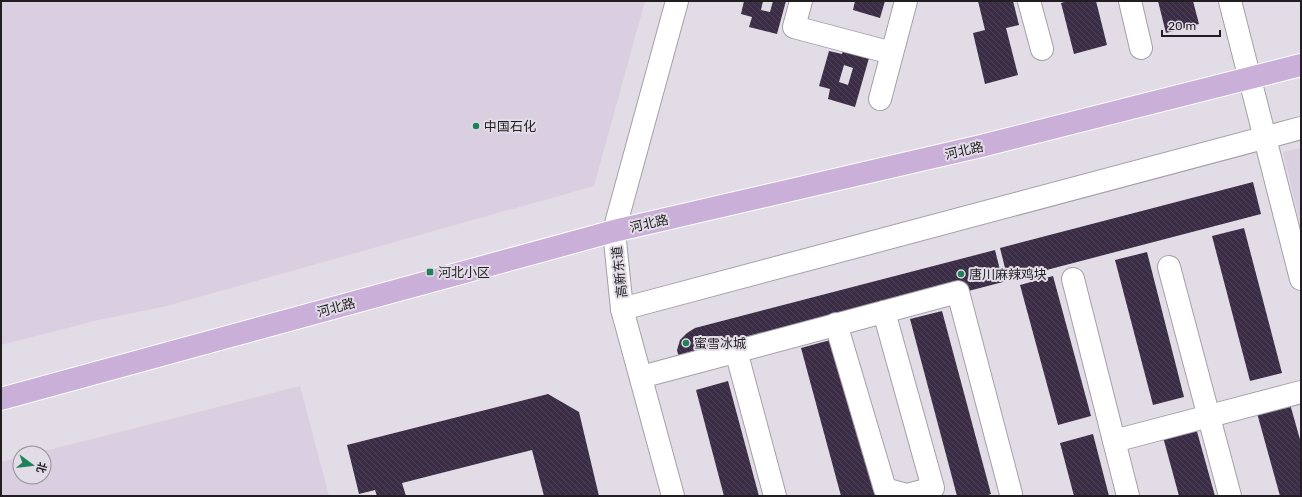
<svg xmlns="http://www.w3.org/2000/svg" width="1302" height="497" viewBox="0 0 1302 497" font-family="Rubik,'Noto Sans SC',sans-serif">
	<defs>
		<pattern id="building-back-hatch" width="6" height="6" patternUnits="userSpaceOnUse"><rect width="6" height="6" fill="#3b2d45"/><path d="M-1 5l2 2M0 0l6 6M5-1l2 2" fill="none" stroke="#4e4257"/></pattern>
	</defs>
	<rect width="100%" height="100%" fill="#e2dce6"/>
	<g fill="#d9cfe0">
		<polygon points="1,1 645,1 594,186 167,306 98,320 1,345"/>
		<polygon points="1301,148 1301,226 1283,152"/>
		<polygon points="300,386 329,496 1,496 1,462 20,457 20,477 44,477 44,453 37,453"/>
	</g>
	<g fill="url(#building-back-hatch)" fill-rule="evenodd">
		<polygon points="744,1 763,1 761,10 770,12 773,1 786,1 777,34 749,27 752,17 741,14"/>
		<polygon points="855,1 885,1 880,18 853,10"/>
		<polygon points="978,1 1013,1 1019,25 1006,28 1018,75 985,84 973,33 985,30"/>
		<polygon points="1068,1 1096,1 1107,45 1074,54 1061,3"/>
		<polygon points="1158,1 1193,1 1199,24 1166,33"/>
		<path d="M845,44L871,51L855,107L828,99L830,89L819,86L829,51L842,54ZM844,65L853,68L848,85L839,82Z"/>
		<polygon points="1253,182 1261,214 1008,280 1000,248"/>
		<polygon points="1244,228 1282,373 1250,381 1212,236"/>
		<polygon points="995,250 1003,282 681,366 677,350 680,340 687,333 695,328"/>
		<polygon points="1147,252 1184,397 1153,405 1115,260"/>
		<polygon points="1053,276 1091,416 1058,425 1020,285"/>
		<polygon points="942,311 991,494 985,496 957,496 910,319"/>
		<polygon points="834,339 876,496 841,496 801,348"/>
		<polygon points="728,381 759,496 724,496 696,390"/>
		<polygon points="548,394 579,412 599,496 544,496 532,450 402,483 406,496 377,496 375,490 359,494 347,445"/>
		<polygon points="1290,404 1301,443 1301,496 1280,496 1257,413"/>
		<polygon points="1196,428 1215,496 1179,496 1163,437"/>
		<polygon points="1093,434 1109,496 1074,496 1060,443"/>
	</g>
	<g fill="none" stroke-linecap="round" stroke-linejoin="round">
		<g stroke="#a59fa9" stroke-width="24">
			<g id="minor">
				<polyline points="801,1 794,27 892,53"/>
				<polyline points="1029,1 1042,49"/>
				<polyline points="1130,1 1141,48"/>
				<polyline points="1230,1 1301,279"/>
				<polyline points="880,99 906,1"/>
				<polyline points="1169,267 1230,496"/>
				<polyline points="1073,279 1128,496"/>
				<polyline points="622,309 1301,128"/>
				<polyline points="836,324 885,489 907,495 933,488 884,312"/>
				<polyline points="736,351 775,496"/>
				<polyline points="641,377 958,292 1011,494"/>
				<polyline points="1114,441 1301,392"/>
				<polyline points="673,496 622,309 614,231 677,1"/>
			</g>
		</g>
		<g stroke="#fff" stroke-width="24">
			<polyline id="major" points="1,399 614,231 981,146 1301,65"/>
		</g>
		<use href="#minor" stroke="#fff" stroke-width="22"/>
		<use href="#major" stroke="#cab0d9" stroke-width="22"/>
	</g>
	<g fill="#1e815a" stroke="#e2dce6" stroke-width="1.5">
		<circle cx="476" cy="126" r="4"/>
		<rect x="426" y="268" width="8" height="8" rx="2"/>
		<circle cx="961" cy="274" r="4"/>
		<circle cx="686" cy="343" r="4"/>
	</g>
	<g text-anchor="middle" stroke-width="4" stroke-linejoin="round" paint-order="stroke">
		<g font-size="13" fill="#201e21" stroke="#e2dce6" text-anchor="start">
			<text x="484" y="131">中国石化</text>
			<text x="438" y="277">河北小区</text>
			<text x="969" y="279">唐川麻辣鸡块</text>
			<text x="694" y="348">蜜雪冰城</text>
		</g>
		<g font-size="13" fill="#201e21" stroke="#e2dce6">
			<text transform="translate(964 150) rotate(-13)" y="5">河北路</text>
			<text transform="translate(649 223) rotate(-13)" y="5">河北路</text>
			<text transform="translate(619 272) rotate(-96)" y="5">高新东道</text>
			<text transform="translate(336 307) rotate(-15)" y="5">河北路</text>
		</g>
	</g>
	<rect width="1302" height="497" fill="none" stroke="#201e21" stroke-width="4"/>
	<g transform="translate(32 465) rotate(105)"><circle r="19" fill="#e2dce6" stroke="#949097"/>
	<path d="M0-3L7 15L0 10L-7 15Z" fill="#1e815a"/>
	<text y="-6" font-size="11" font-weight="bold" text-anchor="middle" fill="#201e21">北</text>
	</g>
	<path d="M1162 30v6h58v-6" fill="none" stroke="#201e21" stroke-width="2"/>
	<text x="1168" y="30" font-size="12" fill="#201e21" stroke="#e2dce6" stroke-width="3" paint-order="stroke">20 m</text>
</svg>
